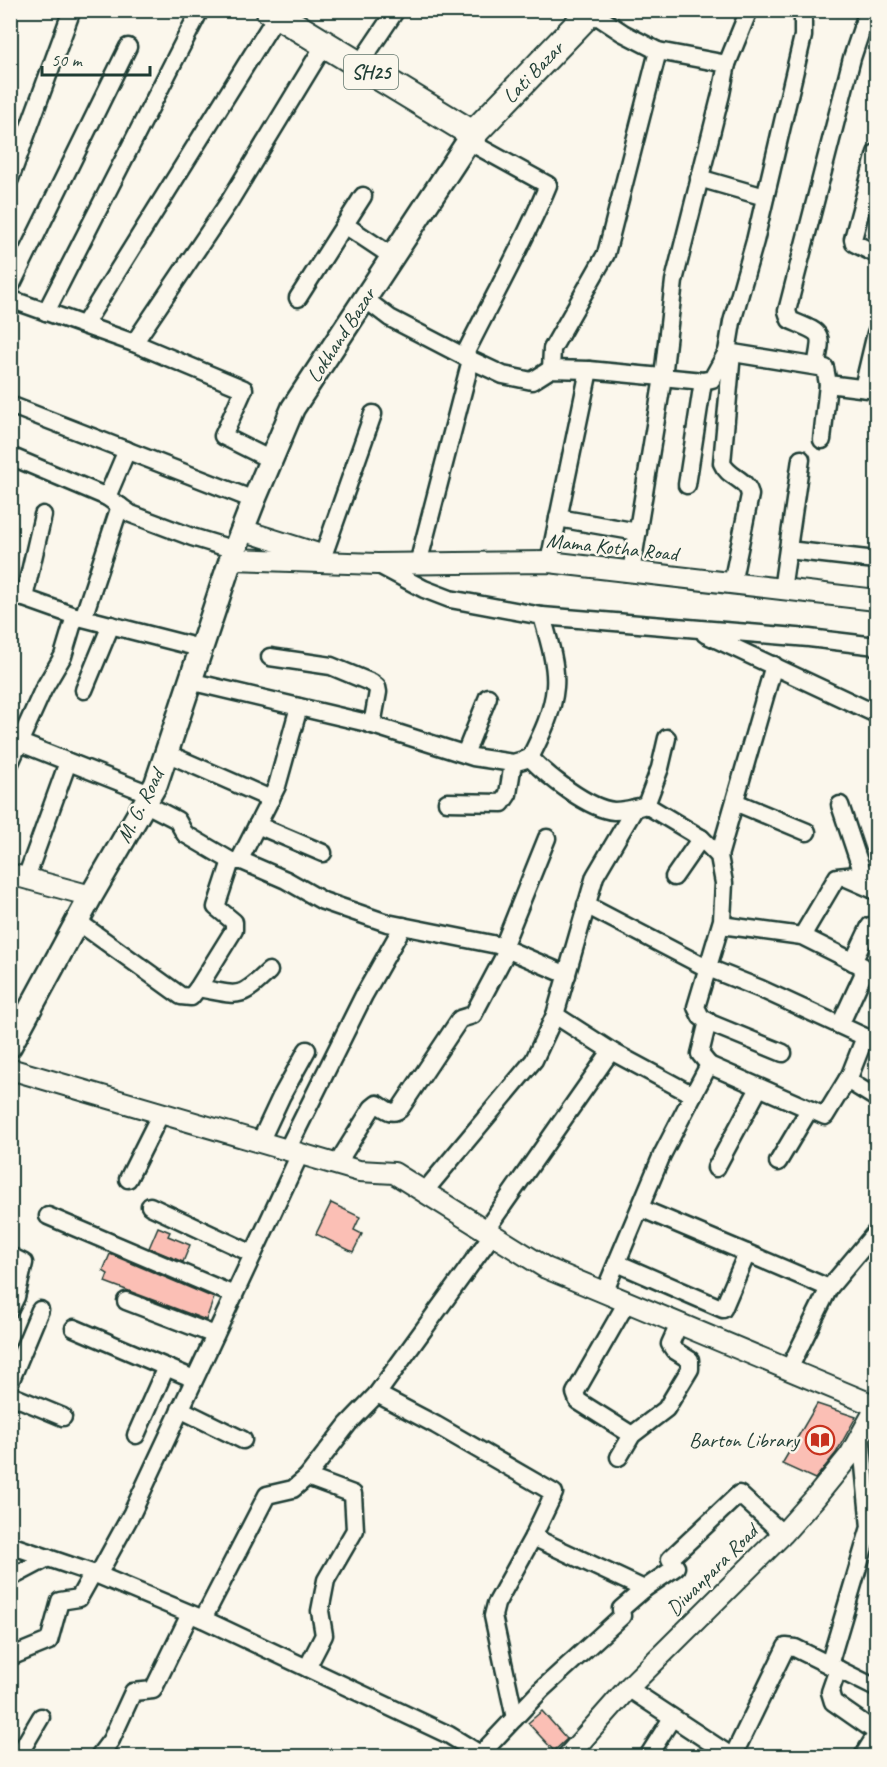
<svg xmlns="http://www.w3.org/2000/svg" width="887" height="1767" viewBox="0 0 887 1767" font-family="Caveat,sans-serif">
	<rect width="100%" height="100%" fill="#fbf7ec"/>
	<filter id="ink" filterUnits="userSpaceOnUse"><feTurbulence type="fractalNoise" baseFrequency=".0167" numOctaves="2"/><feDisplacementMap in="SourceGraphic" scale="12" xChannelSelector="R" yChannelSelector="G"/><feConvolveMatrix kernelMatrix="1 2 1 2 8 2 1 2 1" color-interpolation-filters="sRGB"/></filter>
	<g filter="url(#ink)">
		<g fill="#fbbfb5" stroke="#1f3d34" stroke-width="1.5">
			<polygon points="331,1203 360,1217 354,1230 362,1234 353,1252 316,1234"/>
			<polygon points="158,1227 170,1232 168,1236 190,1245 183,1262 149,1248"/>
			<polygon points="110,1254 214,1298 206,1320 105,1282 108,1274 103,1271"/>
			<polygon points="817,1404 856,1417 836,1453 815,1479 782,1464"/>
			<polygon points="542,1711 567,1739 554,1751 528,1723"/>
		</g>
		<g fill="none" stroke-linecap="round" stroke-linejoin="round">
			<g stroke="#1f3d34" stroke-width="21">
				<g id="minor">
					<polyline points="591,12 623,33 658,51 727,64 721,94 674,281 663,377 631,572"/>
					<polyline points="727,64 749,10"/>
					<polyline points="359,65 396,10"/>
					<polyline points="876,153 853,239 854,243 876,254"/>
					<polyline points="699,178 765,197"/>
					<polyline points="10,179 72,10"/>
					<polyline points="345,225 393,257"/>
					<polyline points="10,288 128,47"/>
					<polyline points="298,298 363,196"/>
					<polyline points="10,299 134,343 244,389 223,436 271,460"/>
					<polyline points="365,299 390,318 471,360 503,375 532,381 551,369 589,370 703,381 712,379 727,352 825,368 828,384 876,390"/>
					<polyline points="46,312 200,10"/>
					<polyline points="84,325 277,15"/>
					<polyline points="134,343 229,202 325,44"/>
					<polyline points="727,352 732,322 755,241 803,36 803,10"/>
					<path d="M732,353L722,463C728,478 747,478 750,495L732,584"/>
					<path d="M464,356C492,299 524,244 548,185L468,141"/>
					<path d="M816,366C823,331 823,334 790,320L787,311L852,58L868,10"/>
					<polyline points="551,369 552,349 606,254 658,51"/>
					<polyline points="863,388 876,333"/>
					<polyline points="10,405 254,500"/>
					<polyline points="822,440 828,384"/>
					<polyline points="10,456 107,497 131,514 192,537 235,550"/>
					<polyline points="687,485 703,381"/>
					<polyline points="107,497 127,450"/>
					<polyline points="558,518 638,532"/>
					<polyline points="788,550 876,560"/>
					<polyline points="323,556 373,414"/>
					<polyline points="549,562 589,370"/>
					<polyline points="418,564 471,360"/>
					<polyline points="782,590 801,459"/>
					<polyline points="10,593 75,616 200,648"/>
					<polyline points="24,598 43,515"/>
					<polyline points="542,616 809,638 876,646"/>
					<polyline points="83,618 120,506"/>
					<polyline points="705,634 876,714"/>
					<polyline points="270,657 331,666 372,683 377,687 378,692 372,725"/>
					<path d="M189,681L363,722L473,757L513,763L530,758C541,736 553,712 555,687C557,665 548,637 542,616L450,599L424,589L377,564"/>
					<polyline points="84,690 111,625"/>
					<polyline points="18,742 150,794"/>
					<polyline points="166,753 271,799"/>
					<polyline points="465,754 488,697"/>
					<path d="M530,758C548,776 588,809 614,811C624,811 636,808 646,805L701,838L719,856L724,883L722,920L696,1007L701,1017L712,1024L783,1053"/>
					<polyline points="10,763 43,690 63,656 75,616"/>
					<polyline points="447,802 502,803 508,794 513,763"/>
					<polyline points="735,802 807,832"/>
					<polyline points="144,803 177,820 185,834 231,861 242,861 286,880 323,901 387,923 497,945 567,975"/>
					<polyline points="646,805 660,768 667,738"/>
					<polyline points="840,805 863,874"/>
					<polyline points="257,825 323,853"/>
					<polyline points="719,856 774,665"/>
					<polyline points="239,861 277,786 299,707"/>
					<polyline points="674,877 701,838"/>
					<polyline points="844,877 876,891"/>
					<polyline points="26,878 68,762"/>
					<polyline points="586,905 701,965 761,989 876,1042"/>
					<polyline points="77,921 181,996 191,997 198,988 234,930 234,922 216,907 231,861"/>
					<polyline points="721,925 802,936 862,966 863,975 840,1025"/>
					<polyline points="802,936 837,877 876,873"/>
					<polyline points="503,947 547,838"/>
					<polyline points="853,962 870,926"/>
					<path d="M198,988C239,995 238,1001 269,971"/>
					<polyline points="708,1021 700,1054 709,1065"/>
					<polyline points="847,1080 876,1098"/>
					<polyline points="693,1095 709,1065 825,1116 850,1075 865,1037"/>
					<polyline points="260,1142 281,1097 307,1050"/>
					<polyline points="287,1150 364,995 403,926"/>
					<polyline points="778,1162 809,1110"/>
					<path d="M337,1164L372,1108L377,1104C385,1108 391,1116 400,1109L460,1019L473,1015L508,949"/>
					<polyline points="716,1168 759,1088"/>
					<polyline points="128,1179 161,1113"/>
					<polyline points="424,1192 534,1060 555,1015 595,876 635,808"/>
					<polyline points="150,1206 253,1254"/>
					<polyline points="640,1208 747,1253"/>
					<polyline points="48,1216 234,1295"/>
					<polyline points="485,1231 611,1051 555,1015"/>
					<polyline points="492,1235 377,1394 436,1425 554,1493 533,1537 644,1589"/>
					<polyline points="10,1256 24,1263 16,1297 10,1309"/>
					<polyline points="617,1263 723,1309 747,1253 829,1288 876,1232"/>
					<polyline points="604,1293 662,1155 693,1095 611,1051"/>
					<polyline points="126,1301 215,1335"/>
					<polyline points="627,1302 575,1393 578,1401 632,1435"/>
					<polyline points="74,1328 194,1379"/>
					<polyline points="789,1369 829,1288"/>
					<polyline points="10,1382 40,1310"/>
					<polyline points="10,1395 63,1417"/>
					<polyline points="180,1409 243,1440"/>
					<polyline points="136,1435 166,1367"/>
					<polyline points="619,1457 632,1435 666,1409 690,1369 690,1360 674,1350 670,1344 679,1324"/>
					<polyline points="307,1477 353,1494 355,1530 326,1580 320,1611 324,1635 307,1668"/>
					<polyline points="10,1545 98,1575 203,1619 449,1735 480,1754"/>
					<polyline points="98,1575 132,1513 300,1154"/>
					<polyline points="10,1578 48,1558"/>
					<polyline points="203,1619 267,1495 293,1489 307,1477 348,1424 377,1394"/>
					<polyline points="10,1657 49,1641 60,1601 79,1598 93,1573"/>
					<polyline points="829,1665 870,1527 861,1435"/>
					<polyline points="838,1669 830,1692 833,1702 876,1732"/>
					<polyline points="628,1688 731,1756"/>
					<polyline points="515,1718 493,1616 496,1604 533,1537"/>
					<polyline points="18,1756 41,1717"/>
					<polyline points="99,1756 111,1740 133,1692 153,1690 190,1614"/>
					<polyline points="479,1756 541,1690 622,1616 621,1609 644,1589 676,1567 670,1559 739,1494 783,1534"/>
					<polyline points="648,1756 672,1718"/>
					<polyline points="733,1756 786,1647 795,1648 876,1688"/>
					<polyline points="863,1756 876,1735"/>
				</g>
			</g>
			<g stroke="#1f3d34" stroke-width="24">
				<g id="tertiary">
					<polyline points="242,530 318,554"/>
					<polyline points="231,559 377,564 549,562 876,600"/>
					<polyline points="10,874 91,896"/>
					<polyline points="10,1069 359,1171 394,1173 546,1268 876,1406"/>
					<polyline points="568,1756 628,1688 783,1534 816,1497 850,1455 876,1408"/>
				</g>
			</g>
			<g stroke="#1f3d34" stroke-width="27">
				<polyline id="secondary" points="10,1046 91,896 156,784 231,559 254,500 293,408 473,134"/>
			</g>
			<g stroke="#1f3d34" stroke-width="30">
				<polyline id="primary" points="269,10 473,134 592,10"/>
			</g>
			<use href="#minor" stroke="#fbf7ec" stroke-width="16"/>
			<use href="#tertiary" stroke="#fbf7ec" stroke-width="20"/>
			<use href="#secondary" stroke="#fbf7ec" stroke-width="22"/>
			<use href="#primary" stroke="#fbf7ec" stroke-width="26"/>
		</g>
	</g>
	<defs>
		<g id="library-ring" transform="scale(1.5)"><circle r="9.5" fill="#fbf7ec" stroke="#c8321e" stroke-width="1.5"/><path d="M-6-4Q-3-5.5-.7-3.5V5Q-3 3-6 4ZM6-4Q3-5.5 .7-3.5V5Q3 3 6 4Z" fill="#c8321e"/></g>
	</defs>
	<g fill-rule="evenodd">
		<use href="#library-ring" x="820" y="1440"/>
	</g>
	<g text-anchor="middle" stroke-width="5" stroke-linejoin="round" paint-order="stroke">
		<rect fill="#fbf7ec" stroke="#61756b" stroke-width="1.5" x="344" y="55" width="54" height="34" rx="4.5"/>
		<g font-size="20" font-weight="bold" fill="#1f3d34">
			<text x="371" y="79">SH25</text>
		</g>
		<g font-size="21" fill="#1f3d34" stroke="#fbf7ec">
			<text transform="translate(533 72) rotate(-46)" y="7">Lati Bazar</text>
			<text transform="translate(341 335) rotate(-57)" y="7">Lokhand Bazar</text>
			<text transform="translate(612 547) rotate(6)" y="7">Mama Kotha Road</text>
			<text transform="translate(140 806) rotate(-63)" y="7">M. G. Road</text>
			<text transform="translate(712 1570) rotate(-45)" y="7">Diwanpara Road</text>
		</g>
		<g font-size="21" fill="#1f3d34" stroke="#fbf7ec" text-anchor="end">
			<text x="799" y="1447">Barton Library</text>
		</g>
	</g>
	<rect width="887" height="1767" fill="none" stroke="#fbf7ec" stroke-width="36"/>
	<rect x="18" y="18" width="851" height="1731" fill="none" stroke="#1f3d34" stroke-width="2" filter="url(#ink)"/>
	<path d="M42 66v9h108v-9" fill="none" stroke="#1f3d34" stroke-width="3"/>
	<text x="51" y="66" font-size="18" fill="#1f3d34" stroke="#fbf7ec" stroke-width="4.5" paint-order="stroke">50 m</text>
</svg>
